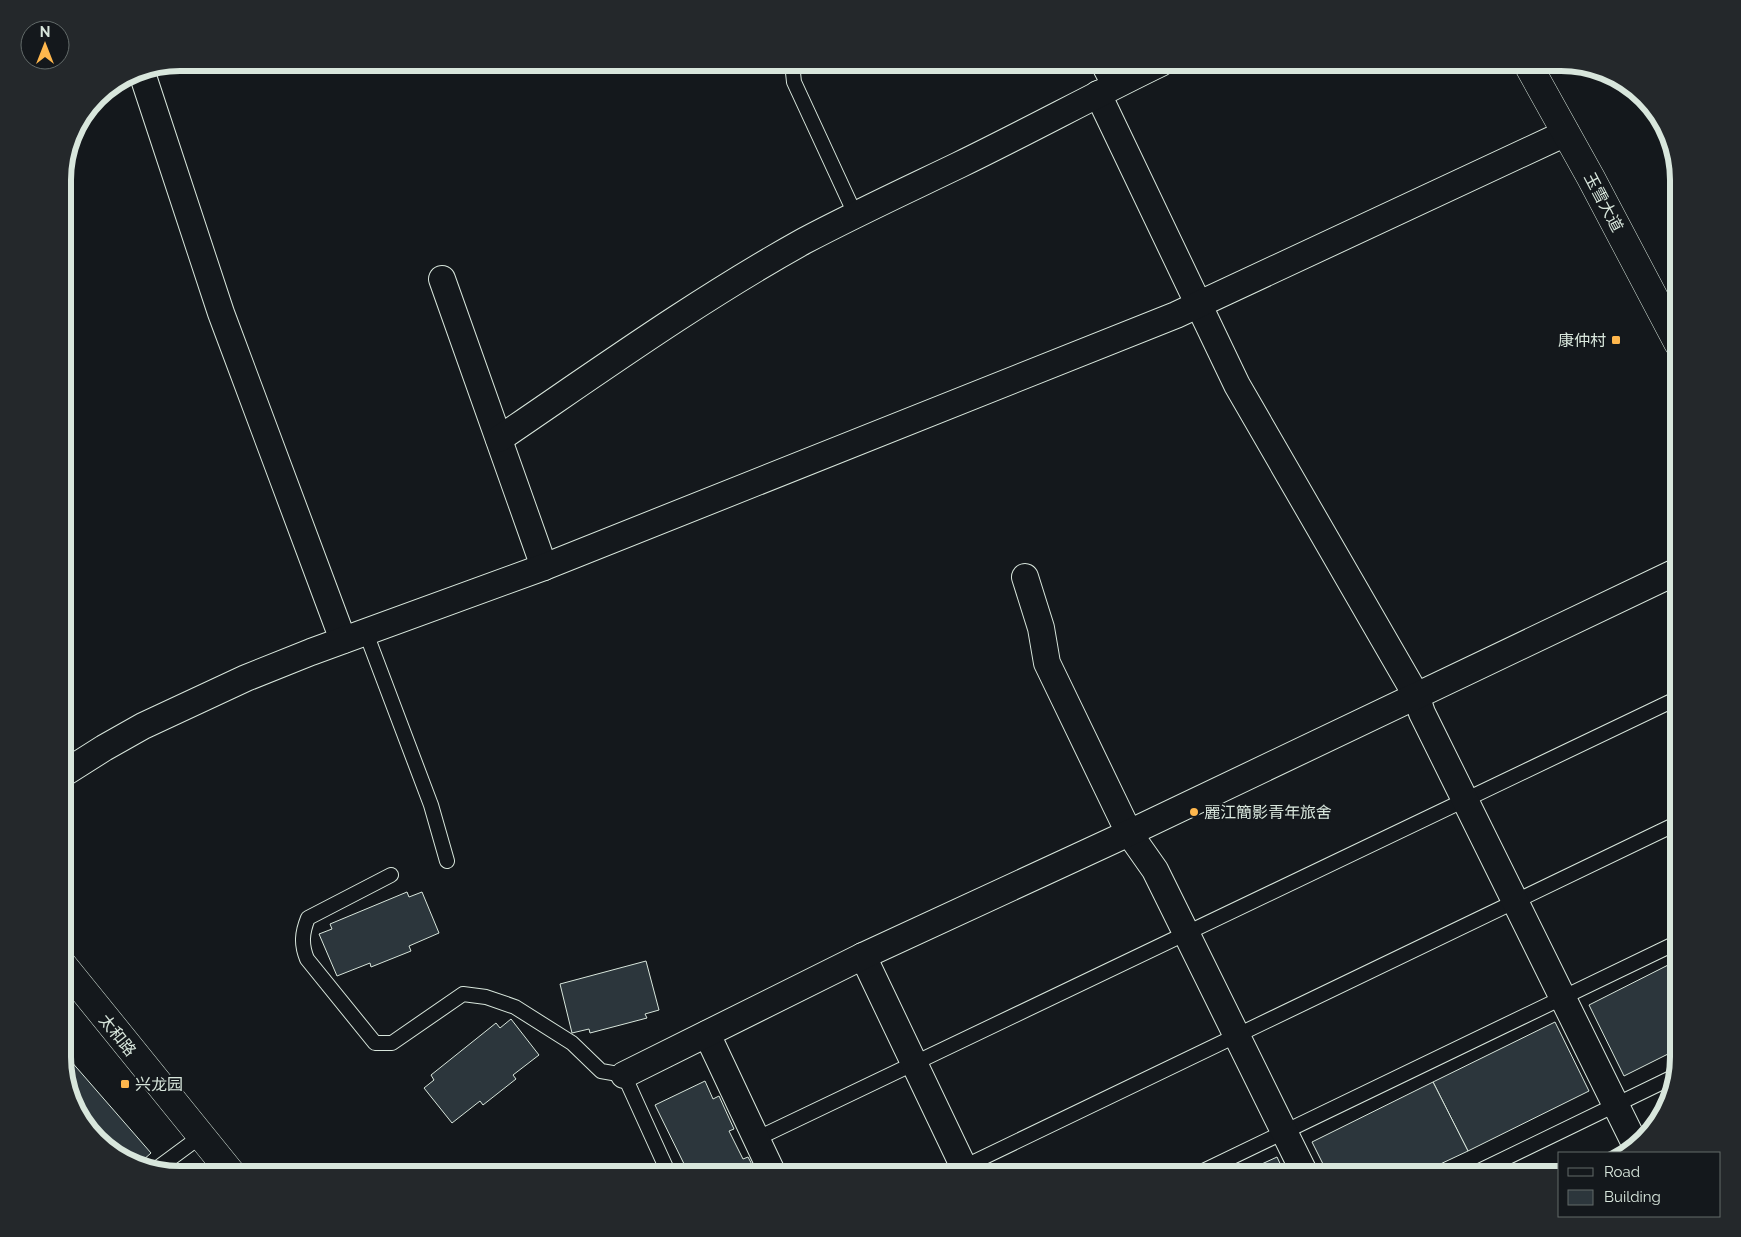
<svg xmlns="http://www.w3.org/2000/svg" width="1741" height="1237" viewBox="0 0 1741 1237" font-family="Raleway,'Noto Sans SC',sans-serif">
	<rect width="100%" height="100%" fill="#14181c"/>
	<g fill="#2c363c" stroke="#d8e6dc">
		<polygon points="1108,63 1128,63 1112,70"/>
		<polygon points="407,892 409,897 422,892 439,933 409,946 411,951 371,967 370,963 337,976 319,934 332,929 330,924"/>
		<polygon points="1678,960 1678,1049 1624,1076 1589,1005"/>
		<polygon points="646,961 659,1010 645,1014 647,1018 590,1033 589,1029 572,1033 560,984"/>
		<polygon points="511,1019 539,1055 513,1075 516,1079 483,1105 480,1101 452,1123 424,1088 434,1080 431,1075 496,1023 500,1028"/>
		<polygon points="1555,1022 1589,1091 1468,1151 1433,1082"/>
		<polygon points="63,1052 151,1153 142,1161 109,1150 75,1109 63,1064"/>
		<polygon points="705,1081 713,1099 719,1096 734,1129 729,1131 743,1159 748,1157 757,1174 689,1174 655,1105"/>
		<polygon points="1433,1082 1468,1151 1419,1174 1328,1174 1312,1142"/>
		<polygon points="1277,1157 1285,1174 1240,1174"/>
	</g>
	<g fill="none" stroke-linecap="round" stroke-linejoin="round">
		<g stroke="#d8e6dc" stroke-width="16">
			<g id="lane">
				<polyline points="792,63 794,82 855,214"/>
				<polyline points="1097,63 1110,88"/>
				<polyline points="366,633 431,805 447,861"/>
				<path d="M391,875L308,918C302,933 301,944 307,959L375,1043H392L463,994L486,997L515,1007L572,1043L601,1071L624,1075L669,1174"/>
				<polyline points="756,1139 1678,698"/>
				<polyline points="159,1167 201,1136"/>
				<polyline points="949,1174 1678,823"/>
				<polyline points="1197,1174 1678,942"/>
				<polyline points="1473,1174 1671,1078"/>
			</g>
		</g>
		<g stroke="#d8e6dc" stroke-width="28">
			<g id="street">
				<polyline points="141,70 221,313 343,640"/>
				<polyline points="1098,94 1237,385 1416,695 1422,713 1635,1144"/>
				<polyline points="442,279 544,567"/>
				<path d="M499,439C599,371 698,300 804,241C855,214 907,190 959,165C1027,132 1093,96 1161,63"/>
				<polyline points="1025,577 1041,628 1047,663 1129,833 1155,870 1305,1174"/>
				<polyline points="63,774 104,748 143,726 246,678 311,652 544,567 1176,315 1566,133"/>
				<polyline points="863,956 967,1174"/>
				<polyline points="707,1034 773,1174"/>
				<polyline points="624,1075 863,956 1129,833 1678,571"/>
			</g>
		</g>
		<g stroke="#d8e6dc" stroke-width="29">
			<g id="secondary">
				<polyline points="1527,63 1591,178 1678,343"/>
				<polyline points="63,965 232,1174"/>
			</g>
		</g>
		<use href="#lane" stroke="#14181c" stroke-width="14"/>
		<use href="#street" stroke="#14181c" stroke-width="26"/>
		<use href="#secondary" stroke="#14181c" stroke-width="28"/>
	</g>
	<g fill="#ffb74d" stroke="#14181c" stroke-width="2">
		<rect x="1611" y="335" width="10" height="10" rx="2.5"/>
		<circle cx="1194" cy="812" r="5"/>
		<rect x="120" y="1079" width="10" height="10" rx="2.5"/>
	</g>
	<g text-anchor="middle" stroke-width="4" stroke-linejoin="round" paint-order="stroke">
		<g font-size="16" fill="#d8e6dc" stroke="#14181c">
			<text transform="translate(1604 202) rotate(62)" y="6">玉雪大道</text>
			<text transform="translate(118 1035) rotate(51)" y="6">太和路</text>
		</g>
		<g font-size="16" fill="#d8e6dc" stroke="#14181c" text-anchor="start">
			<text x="1606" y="346" text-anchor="end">康仲村</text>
			<text x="1204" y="818">麗江簡影青年旅舍</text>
			<text x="135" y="1090">兴龙园</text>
		</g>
	</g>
	<path d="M0 0H1741V1237H0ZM180 71H1561A109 109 0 0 1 1670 180V1057A109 109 0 0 1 1561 1166H180A109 109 0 0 1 71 1057V180A109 109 0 0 1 180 71Z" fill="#24282b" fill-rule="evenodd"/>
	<path fill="none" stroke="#d8e6dc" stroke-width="6" d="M180 71H1561A109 109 0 0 1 1670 180V1057A109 109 0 0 1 1561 1166H180A109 109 0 0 1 71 1057V180A109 109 0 0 1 180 71Z"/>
	<rect x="1558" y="1152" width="162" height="65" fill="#14181c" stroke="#626a69"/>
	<rect x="1568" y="1168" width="25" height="8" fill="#14181c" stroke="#626a69"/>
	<text x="1604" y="1177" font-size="15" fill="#d8e6dc">Road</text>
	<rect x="1568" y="1190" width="25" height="15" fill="#2c363c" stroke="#626a69"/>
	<text x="1604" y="1202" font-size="15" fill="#d8e6dc">Building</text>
	<g transform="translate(45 45)"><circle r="24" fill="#14181c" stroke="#626a69"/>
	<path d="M0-4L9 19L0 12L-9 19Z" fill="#ffb74d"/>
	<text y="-8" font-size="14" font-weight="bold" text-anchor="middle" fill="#d8e6dc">N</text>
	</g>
</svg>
